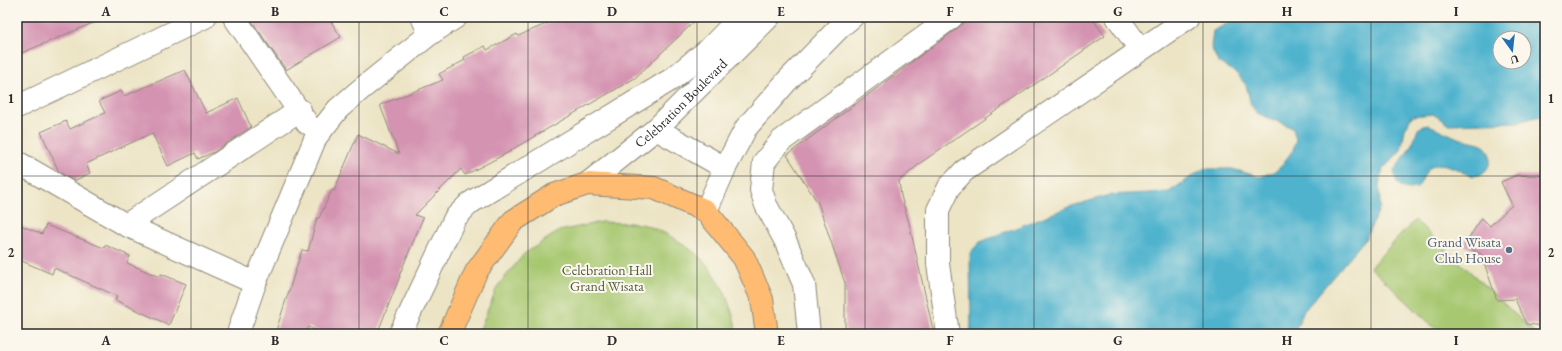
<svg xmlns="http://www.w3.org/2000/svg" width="1562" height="351" viewBox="0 0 1562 351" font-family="'EB Garamond',serif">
	<rect width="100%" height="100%" fill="#fbf7ec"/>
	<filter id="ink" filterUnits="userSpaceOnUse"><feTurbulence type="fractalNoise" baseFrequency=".025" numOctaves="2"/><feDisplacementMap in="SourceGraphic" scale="8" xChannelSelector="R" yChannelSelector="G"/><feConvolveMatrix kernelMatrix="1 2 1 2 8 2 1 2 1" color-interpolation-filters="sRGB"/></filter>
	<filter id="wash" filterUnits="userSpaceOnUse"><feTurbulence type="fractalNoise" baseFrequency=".012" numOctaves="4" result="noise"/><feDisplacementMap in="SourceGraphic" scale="16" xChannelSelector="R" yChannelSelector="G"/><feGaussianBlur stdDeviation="0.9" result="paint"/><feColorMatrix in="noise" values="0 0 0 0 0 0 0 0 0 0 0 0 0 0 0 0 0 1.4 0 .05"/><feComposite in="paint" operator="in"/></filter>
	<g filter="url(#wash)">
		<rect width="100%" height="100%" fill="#ece4c5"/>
		<g fill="#a7c871" stroke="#697a4e">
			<polygon points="1415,220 1536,334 1441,334 1370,267"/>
			<path d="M602,222C614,223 634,222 645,225C684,239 716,264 729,304C733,315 736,323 736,334H478L497,287L524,254L559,231Z"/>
		</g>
		<g fill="#50b3ce" stroke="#3e6f7c" fill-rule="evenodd">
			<path d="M1240,17H1545V115L1517,122L1448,124L1433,114L1412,116L1405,129L1401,150L1383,169L1379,184L1380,207L1366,238L1303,312L1294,334H969L971,327L970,253L980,242L1069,207L1109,195L1169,192L1203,169H1232L1260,177L1278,170L1293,150L1296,140L1293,128L1257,113L1251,105L1246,85L1236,73L1218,62L1211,47L1213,31ZM1500,38H1524V62H1500Z"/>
			<path d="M1429,125C1439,129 1448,134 1458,138C1465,140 1474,141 1482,144C1486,147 1489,151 1490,156C1491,161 1489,166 1486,170C1470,188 1453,157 1433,166C1424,170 1423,181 1417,188C1402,191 1396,186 1394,170C1405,157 1413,145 1418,129L1423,126Z"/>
		</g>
		<g id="blocks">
			<g fill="#d493b1">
				<polygon points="17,17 107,17 17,55"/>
				<polygon points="249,17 328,17 341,37 286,70"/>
				<polygon points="562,17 699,17 635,78 511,150 511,151 465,175 461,169 415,215 423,218 399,276 400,276 377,334 325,334 308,327 306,334 275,334 302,250 308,251 317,218 319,218 332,190 334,191 358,134 399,154 380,105 443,80 439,74 465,60 464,57 485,46 487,50 517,34 518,36"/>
				<polygon points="970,17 1091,17 1105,36 923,161 899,181 901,196 909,223 934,334 845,334 845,283 818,203 787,155 959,27"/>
				<polygon points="185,70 206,113 238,98 251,127 214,152 198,159 195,153 168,166 152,133 86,164 90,173 74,181 59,172 41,132 66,121 70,129 105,113 99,101 121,91 124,96"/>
				<polygon points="1517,175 1545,176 1545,326 1526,324 1515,299 1497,300 1481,254 1464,245 1482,218 1490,226 1512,205 1501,182"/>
				<polygon points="17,224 42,234 46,225 104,248 105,245 130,256 127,263 160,277 161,274 186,284 169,325 115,300 117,296 54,268 52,274 17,259"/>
			</g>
		</g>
	</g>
	<g filter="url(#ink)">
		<use href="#blocks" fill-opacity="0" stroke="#8c8878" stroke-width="1"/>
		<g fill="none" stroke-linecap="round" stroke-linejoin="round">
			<g stroke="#8c8878" stroke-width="24">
				<g id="minor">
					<polyline points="234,17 307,123"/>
					<polyline points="422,17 430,34"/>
					<polyline points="1117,17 1140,49"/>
					<polyline points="17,107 205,17"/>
					<polyline points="656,129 725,168"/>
					<polyline points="17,162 126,225 255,283"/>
					<path id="s1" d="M587,184L656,129L769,17"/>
					<polyline points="706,211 725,168 746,128 787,81 840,27 852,17"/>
					<polyline points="126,225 300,110"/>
					<polyline points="239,330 255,283 316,137 338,109 360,90 430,34 456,17"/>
					<polyline points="400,334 455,218 470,203 672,79 710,48 740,17"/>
					<polyline points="809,334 804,284 785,240 766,205 761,190 764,162 781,141 952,17"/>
					<polyline points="948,334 938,264 938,210 949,187 964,171 1189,17"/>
				</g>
			</g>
			<g stroke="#8c8878" stroke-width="24">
				<polyline id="major" points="449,334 476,272 513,221 554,195 587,184 654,188 706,211 744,258 762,299 767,334"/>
			</g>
			<use href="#minor" stroke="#fff" stroke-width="22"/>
			<use href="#major" stroke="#ffbb71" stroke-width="22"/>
		</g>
	</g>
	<path fill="none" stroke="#2b2b2b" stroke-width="1" stroke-opacity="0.55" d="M191,17V334M359,17V334M528,17V334M697,17V334M865,17V334M1034,17V334M1203,17V334M1371,17V334M17,176H1545"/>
	<circle fill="#5c6f8a" stroke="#fbf7ec" stroke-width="1.5" cx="1509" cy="250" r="4"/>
	<g text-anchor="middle" stroke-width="4" stroke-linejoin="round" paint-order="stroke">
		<g font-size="14" fill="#2b2b2b" stroke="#fbf7ec">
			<text dy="5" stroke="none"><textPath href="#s1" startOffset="124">Celebration Boulevard</textPath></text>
		</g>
		<g font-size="14" fill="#4e5e75" stroke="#fbf7ec" text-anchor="end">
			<text x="1501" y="247">Grand Wisata<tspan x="1501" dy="16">Club House</tspan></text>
		</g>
		<g font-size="14" fill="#505a40" stroke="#fbf7ec">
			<text x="607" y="275">Celebration Hall<tspan x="607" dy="16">Grand Wisata</tspan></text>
		</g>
	</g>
	<rect width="1562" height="351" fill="none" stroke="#fbf7ec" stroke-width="44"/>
	<g transform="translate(1512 50) rotate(165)"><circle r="19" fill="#fbf7ec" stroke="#a8a59f"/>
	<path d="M0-3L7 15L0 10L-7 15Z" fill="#1f6fb2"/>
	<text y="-6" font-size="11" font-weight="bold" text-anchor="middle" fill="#2b2b2b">U</text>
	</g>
	<rect x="22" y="22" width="1518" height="307" fill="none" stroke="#2b2b2b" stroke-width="1.5"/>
	<g font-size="13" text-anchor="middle" font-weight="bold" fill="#2b2b2b">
		<text x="106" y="16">A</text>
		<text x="275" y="16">B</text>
		<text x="444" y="16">C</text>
		<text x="612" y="16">D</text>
		<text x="781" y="16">E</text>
		<text x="950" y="16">F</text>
		<text x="1118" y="16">G</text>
		<text x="1287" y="16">H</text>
		<text x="1456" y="16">I</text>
		<text x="11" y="103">1</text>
		<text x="1551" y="103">1</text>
		<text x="11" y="257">2</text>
		<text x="1551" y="257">2</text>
		<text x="106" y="345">A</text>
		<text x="275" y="345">B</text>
		<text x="444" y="345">C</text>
		<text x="612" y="345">D</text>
		<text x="781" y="345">E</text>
		<text x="950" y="345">F</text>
		<text x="1118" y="345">G</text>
		<text x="1287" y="345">H</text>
		<text x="1456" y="345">I</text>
	</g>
</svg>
